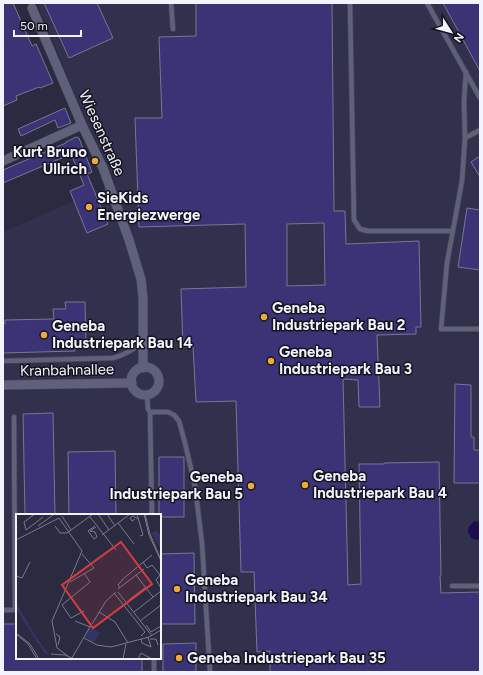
<svg xmlns="http://www.w3.org/2000/svg" width="483" height="675" viewBox="0 0 483 675" font-family="Figtree,sans-serif">
	<rect width="100%" height="100%" fill="#2a2a40"/>
	<path fill="#31314d" fill-rule="evenodd" d="M37,3H480V672H3V232L116,183L77,100ZM17,515H160V658H17Z"/>
	<path fill="#1c0e4f" d="M476,521L480,522V539L477,540L471,538L468,532C468,526 471,523 476,521Z"/>
	<g fill="#3a3477" stroke="#777791" fill-rule="evenodd">
		<polygon points="3,3 13,3 32,46 36,44 53,83 40,88 39,87 16,96 17,100 3,106"/>
		<polygon points="44,3 97,3 113,38 69,58"/>
		<path d="M196,3H332L334,211H345L346,244L419,241L421,327H416V334L377,335L380,407H359L358,380L343,379L348,585L361,584L359,464H384V463L439,462L441,576H440L441,593L480,592V672H270V651L257,652L254,572H241L236,401L196,402L193,346L183,347L181,289L246,287L245,224L139,227L135,118H162L159,37L196,36ZM324,223L325,285L287,286V224Z"/>
		<polygon points="443,3 480,3 480,71"/>
		<polygon points="65,108 71,123 58,128 55,120 21,136 18,129"/>
		<polygon points="76,137 79,138 92,172 87,174 108,224 87,233 70,191 84,185 71,154 3,183 3,170 66,143 66,142"/>
		<polygon points="480,156 480,177 471,162"/>
		<polygon points="467,208 480,210 480,270 458,267"/>
		<polygon points="65,302 85,302 86,346 75,347 75,351 3,353 3,324 5,324 5,320 54,319 53,309 66,309"/>
		<polygon points="455,384 471,385 471,437 474,437 474,450 480,450 480,483 454,483"/>
		<polygon points="53,413 55,515 25,515 23,414"/>
		<polygon points="115,451 116,515 69,515 68,452"/>
		<polygon points="159,457 184,457 184,517 160,517 160,515 159,515"/>
		<polygon points="194,553 195,624 160,624 160,554"/>
		<polygon points="3,624 17,624 17,658 142,658 142,672 3,672"/>
		<polygon points="196,643 196,672 163,672 163,644"/>
	</g>
	<g fill="none" stroke-linecap="round" stroke-linejoin="round">
		<g stroke="#444456" stroke-width="6">
			<g id="lane">
				<polyline points="171,3 173,29"/>
				<polyline points="350,3 354,220 360,229 368,231 453,231"/>
				<polyline points="427,3 480,98"/>
				<polyline points="466,72 464,101 465,138 462,181 447,263 441,329 480,329"/>
				<polyline points="465,138 480,130"/>
				<path d="M3,361L113,358C125,355 133,350 143,342"/>
				<polyline points="147,395 148,409 150,412 152,515"/>
				<polyline points="150,412 168,412 174,415 179,421 185,443 195,486 202,543 210,672"/>
				<polyline points="14,417 15,610"/>
				<polyline points="452,586 480,586"/>
				<polyline points="3,610 17,610"/>
				<polyline points="154,658 154,672"/>
			</g>
		</g>
		<g stroke="#444456" stroke-width="10">
			<g id="street">
				<polyline points="32,8 82,125 103,168 129,240 141,279 143,298 143,368"/>
				<polyline points="3,161 82,125"/>
				<circle cx="145" cy="381" r="14"/>
				<polyline points="3,385 132,383"/>
			</g>
		</g>
		<use href="#lane" stroke="#5f6079" stroke-width="4.5"/>
		<use href="#street" stroke="#5f6079" stroke-width="9"/>
	</g>
	<g fill="#eea83c" stroke="#14141e" stroke-width="1.5">
		<circle cx="95" cy="161" r="4"/>
		<circle cx="89" cy="207" r="4"/>
		<circle cx="264" cy="317" r="4"/>
		<circle cx="44" cy="335" r="4"/>
		<circle cx="271" cy="361" r="4"/>
		<circle cx="305" cy="485" r="4"/>
		<circle cx="251" cy="486" r="4"/>
		<circle cx="177" cy="589" r="4"/>
		<circle cx="179" cy="658" r="4"/>
	</g>
	<g text-anchor="middle" stroke-width="3" stroke-linejoin="round" paint-order="stroke">
		<g font-size="15" fill="#f2f3ff" stroke="#14141e">
			<text transform="translate(102 133) rotate(66)" y="5">Wiesenstraße</text>
			<text transform="translate(67 370) rotate(-1)" y="5">Kranbahnallee</text>
		</g>
		<g font-size="15" font-weight="bold" fill="#f2f3ff" stroke="#14141e" text-anchor="start">
			<text x="87" y="157" text-anchor="end">Kurt Bruno<tspan x="87" dy="17">Ullrich</tspan></text>
			<text x="97" y="203">SieKids<tspan x="97" dy="17">Energiezwerge</tspan></text>
			<text x="272" y="313">Geneba<tspan x="272" dy="17">Industriepark Bau 2</tspan></text>
			<text x="52" y="331">Geneba<tspan x="52" dy="17">Industriepark Bau 14</tspan></text>
			<text x="279" y="357">Geneba<tspan x="279" dy="17">Industriepark Bau 3</tspan></text>
			<text x="313" y="481">Geneba<tspan x="313" dy="17">Industriepark Bau 4</tspan></text>
			<text x="243" y="482" text-anchor="end">Geneba<tspan x="243" dy="17">Industriepark Bau 5</tspan></text>
			<text x="185" y="585">Geneba<tspan x="185" dy="17">Industriepark Bau 34</tspan></text>
			<text x="187" y="663">Geneba Industriepark Bau 35</text>
		</g>
	</g>
	<g transform="translate(16 514)">
		<rect width="145" height="145" fill="#2a2a40"/>
		<path d="M141,17L145,22V35L135,19ZM0,89L21,124L33,140L30,141L19,125L0,95ZM74,113L84,119L77,129L69,123Z" fill="#353264"/>
		<path fill="none" stroke="#7a7a8c" stroke-width="1" d="M19,0L8,8L10,16L27,3M82,0L93,16M91,0L99,12M121,0L127,21L124,22M128,0L133,21L145,47M129,0L134,20L145,46M46,2L55,16M74,3L100,36M119,5L116,7L114,4L117,2L122,5M102,9L118,30M22,12L37,1M39,12L44,19H51L77,0M79,12L72,17L78,25L81,23L79,18L74,17L80,13M86,21L114,0M0,26L43,4L66,37L36,107L41,134L52,142M127,48L131,54L136,51L144,61L140,66L145,74M68,59L74,68L46,91L55,104L68,97M120,61L137,83M0,62L6,64L14,48M54,68L78,54L66,40M104,74L102,71L107,65L136,41M102,75L128,55M102,78L136,122M98,79L129,118L125,122M113,86L130,73M83,98L99,108L112,129M118,98L145,77M59,107L74,113M124,107L145,91M76,110L90,87L100,78M130,111L135,118L145,112M0,119L14,130L23,145M0,120L12,130L21,145M40,120L44,123L42,131M68,124L81,131L95,133L133,123L145,116M125,125L126,129L135,133L132,123M134,125H140L142,131M35,140L49,141L58,145M56,144L75,111M107,145L110,130M122,145L125,139L136,145"/>
		<path fill="#d93c3e" fill-opacity="0.15" stroke="#d93c3e" stroke-width="2" d="M105,28L136,70L77,114L46,71Z"/>
		<rect width="145" height="145" fill="none" stroke="#f2f3ff" stroke-width="2"/>
	</g>
	<rect width="483" height="675" fill="none" stroke="#f2f3ff" stroke-width="8"/>
	<g transform="translate(451 32) rotate(126)" stroke="#14141e" stroke-width="3" paint-order="stroke">
	<path d="M0-3L7 15L0 10L-7 15Z" fill="#f2f3ff"/>
	<text y="-6" font-size="11" font-weight="bold" text-anchor="middle" fill="#f2f3ff">N</text>
	</g>
	<path d="M14 30v6h67v-6" fill="none" stroke="#f2f3ff" stroke-width="2"/>
	<text x="20" y="30" font-size="12" fill="#f2f3ff" stroke="#14141e" stroke-width="3" paint-order="stroke">50 m</text>
</svg>
